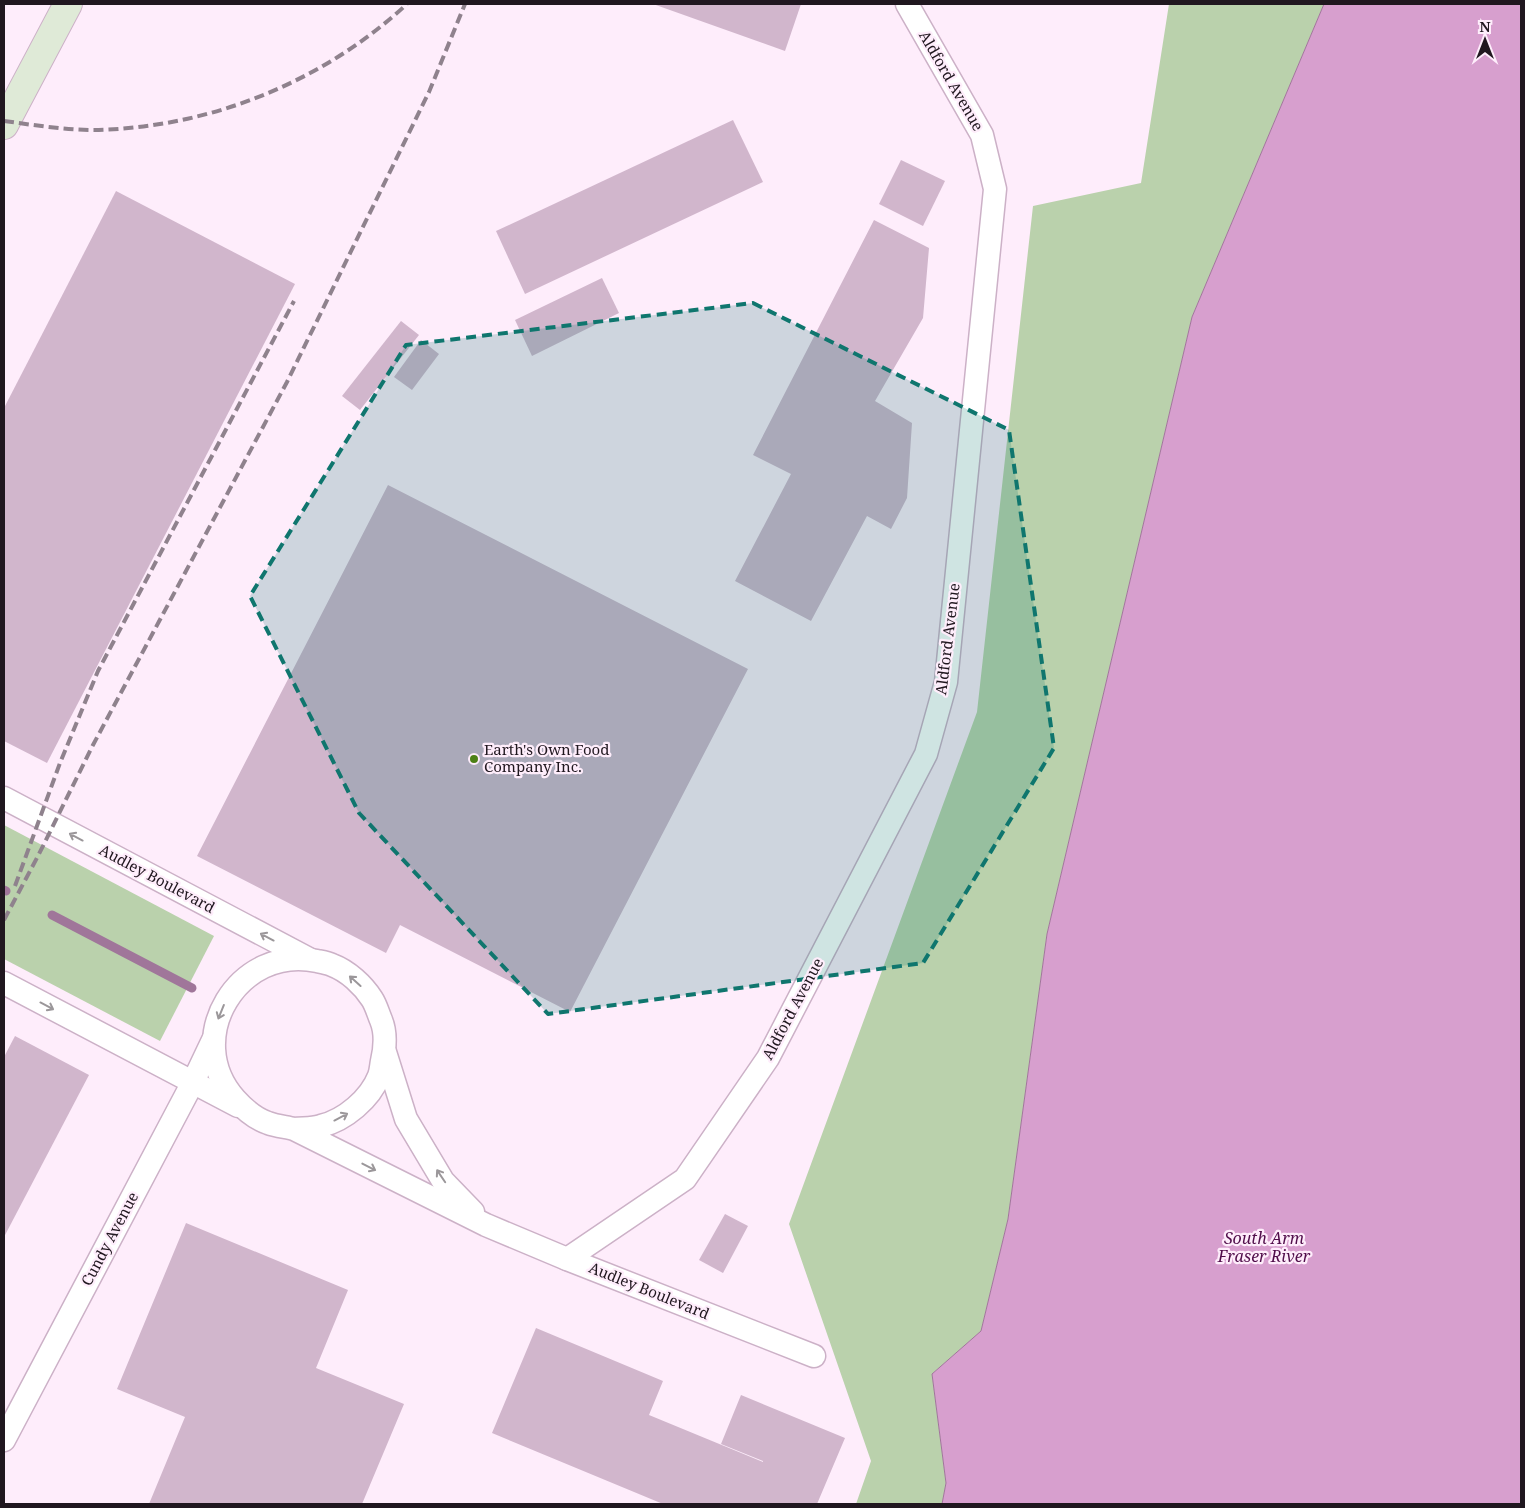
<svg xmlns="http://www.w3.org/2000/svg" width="1525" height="1508" viewBox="0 0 1525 1508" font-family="'Noto Serif',serif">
	<rect width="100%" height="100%" fill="#feedfb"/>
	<g fill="#bad1ac">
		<polygon points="1169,4 1324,4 1192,317 1047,934 1008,1219 981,1331 932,1374 946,1483 942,1504 856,1504 871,1461 789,1224 977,712 1033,206 1141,183"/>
		<polygon points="4,825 214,936 160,1041 4,959"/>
	</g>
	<polygon fill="#d79fce" stroke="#a0769a" points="1324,4 1521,4 1521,1504 942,1504 946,1483 932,1374 981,1331 1008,1219 1047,934 1192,317"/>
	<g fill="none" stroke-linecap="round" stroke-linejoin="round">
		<g stroke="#a0769a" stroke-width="9">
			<polyline points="4,890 6,891"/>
			<polyline points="52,915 192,988"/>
		</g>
	</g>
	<g fill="#d1b6cc">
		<polygon points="653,4 801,4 785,51"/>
		<polygon points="733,120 763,182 525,294 496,231"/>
		<polygon points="901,160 945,181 923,226 879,204"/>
		<polygon points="116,191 295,284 47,763 4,741 4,408"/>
		<polygon points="874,220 929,248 923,318 875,401 912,423 907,498 891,529 867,516 811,621 735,581 791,474 753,455"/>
		<polygon points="602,278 619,313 532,356 515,320"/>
		<polygon points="401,321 419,335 360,410 342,396"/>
		<polygon points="421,340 439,354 412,390 394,377"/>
		<polygon points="388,485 748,669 570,1012 400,925 386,953 197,856"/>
		<polygon points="15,1036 89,1075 4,1237 4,1057"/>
		<polygon points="725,1214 748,1226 723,1273 699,1260"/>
		<polygon points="186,1223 348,1290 316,1368 404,1404 362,1504 149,1504 185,1417 117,1389"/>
		<polygon points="536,1328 663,1381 649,1415 763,1462 763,1461 721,1444 741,1395 845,1438 817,1504 663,1504 492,1433"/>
	</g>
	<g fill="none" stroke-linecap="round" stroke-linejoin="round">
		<g stroke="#ccb1c7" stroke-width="25">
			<g id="street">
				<polyline points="4,798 309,959"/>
				<polyline points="4,983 238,1106"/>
				<polyline points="385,1052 406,1119 443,1181 473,1212"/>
				<path d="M294,1129C303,1128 313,1129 321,1126C345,1120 370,1099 379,1076C381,1071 381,1066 382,1061C385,1048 386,1032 381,1020C378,1013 376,1005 372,999C363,985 348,971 332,965C328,963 322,962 317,961C239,944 181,1038 235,1099C244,1109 256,1119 268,1123C276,1126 286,1127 294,1129L486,1225L567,1259L814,1356"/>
				<polyline points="567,1259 685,1179 768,1058 926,754 946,682 995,189 982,135 907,4"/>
				<polyline points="4,1440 193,1082 213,1040"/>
			</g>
		</g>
		<g stroke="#ccb1c7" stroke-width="30">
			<polyline id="secondary" points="4,125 68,4"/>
		</g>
		<use href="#street" stroke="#fff" stroke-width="22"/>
		<use href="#secondary" stroke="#dfead7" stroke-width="28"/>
		<g stroke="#8f828d" stroke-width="4" stroke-dasharray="10 5" stroke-linecap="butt">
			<path d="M4,121C34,125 64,130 94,130C209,128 323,82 407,4"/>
			<polyline points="15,886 60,763 98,671 294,301"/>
			<polyline points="4,920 38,856 93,745 287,382 429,92 465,4"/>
		</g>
	</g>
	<defs><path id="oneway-shaft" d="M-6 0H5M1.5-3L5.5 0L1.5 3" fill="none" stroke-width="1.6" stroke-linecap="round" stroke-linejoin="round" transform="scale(1.25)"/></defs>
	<g stroke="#9b979a">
		<use href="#oneway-shaft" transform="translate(76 837) rotate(-152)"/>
		<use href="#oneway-shaft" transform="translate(267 937) rotate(-152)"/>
		<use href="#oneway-shaft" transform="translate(355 981) rotate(-138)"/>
		<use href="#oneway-shaft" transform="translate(47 1006) rotate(28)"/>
		<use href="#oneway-shaft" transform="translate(221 1012) rotate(112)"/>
		<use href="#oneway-shaft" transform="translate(341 1117) rotate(-28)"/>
		<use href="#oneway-shaft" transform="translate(369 1167) rotate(27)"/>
		<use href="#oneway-shaft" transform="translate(441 1176) rotate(-124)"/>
	</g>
	<path fill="#0f766e" fill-opacity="0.2" stroke="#0f766e" stroke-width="4" stroke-dasharray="10 6" stroke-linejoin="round" d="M753,303L1009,430L1054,748L923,963L548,1014L359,813L250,596L406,345Z"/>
	<circle fill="#4c8015" stroke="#feedfb" stroke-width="2" cx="474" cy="759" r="5"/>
	<g text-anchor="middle" stroke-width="4.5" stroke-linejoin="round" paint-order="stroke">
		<g font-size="15" fill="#20171f" stroke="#feedfb">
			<text transform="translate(951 81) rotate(60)" y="5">Aldford Avenue</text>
			<text transform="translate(948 639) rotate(-83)" y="5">Aldford Avenue</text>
			<text transform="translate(157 879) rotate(28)" y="5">Audley Boulevard</text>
			<text transform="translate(793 1009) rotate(-62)" y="5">Aldford Avenue</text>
			<text transform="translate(110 1239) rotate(-62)" y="5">Cundy Avenue</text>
			<text transform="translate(649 1291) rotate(22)" y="5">Audley Boulevard</text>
		</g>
		<g font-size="15" fill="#20171f" stroke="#feedfb" text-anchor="start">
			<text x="484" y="755">Earth's Own Food<tspan x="484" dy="17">Company Inc.</tspan></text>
		</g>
		<g font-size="16" font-style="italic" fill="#510e4b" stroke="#feedfb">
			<text x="1264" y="1244">South Arm<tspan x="1264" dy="18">Fraser River</tspan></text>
		</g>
	</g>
	<rect width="1525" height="1508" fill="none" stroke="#20171f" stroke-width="10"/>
	<g transform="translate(1485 40)" stroke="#feedfb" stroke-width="4" paint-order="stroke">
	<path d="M0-4L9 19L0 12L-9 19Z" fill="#20171f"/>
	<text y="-8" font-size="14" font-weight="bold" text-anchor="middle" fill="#20171f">N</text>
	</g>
</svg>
